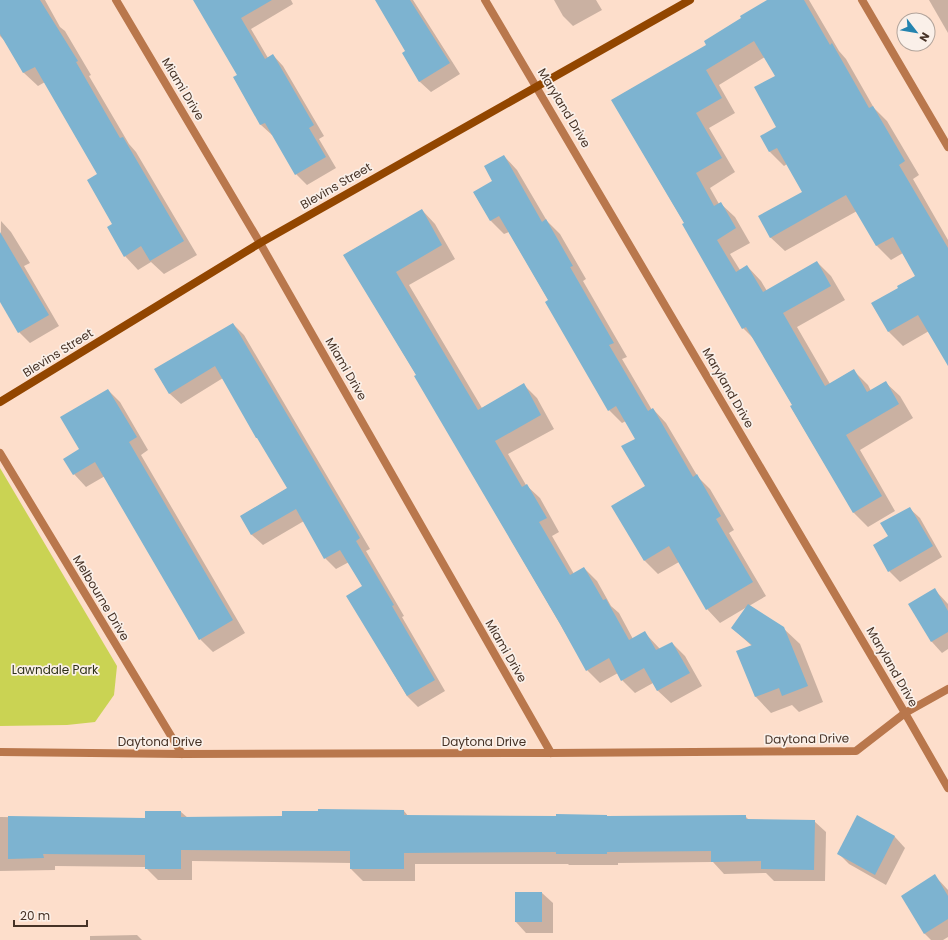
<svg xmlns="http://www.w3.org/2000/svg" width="948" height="940" viewBox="0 0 948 940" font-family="Poppins,sans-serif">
	<rect width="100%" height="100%" fill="#fddecb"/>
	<polygon fill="#cad353" points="0,468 117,666 114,695 95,722 67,725 0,726"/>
	<g fill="#0003">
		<polygon points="0,0 45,0 60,27 65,31 91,75 89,76 129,144 136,152 197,255 164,274 151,262 138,270 125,256 98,174 45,82 38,86 24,73 5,41 0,36"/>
		<polygon points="194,0 291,0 293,4 251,29 268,58 273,55 283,66 324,136 319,139 336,168 307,185 296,174 273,135 272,135 261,125 234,78 238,75"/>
		<polygon points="376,0 413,0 460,74 431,92 420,82 403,53 407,51"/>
		<polygon points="554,0 596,0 602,10 573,26 563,16"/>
		<polygon points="769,0 809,0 839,51 846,59 874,108 887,121 919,175 913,179 948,240 948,364 929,331 903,346 889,332 873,304 899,289 916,276 903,253 891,260 877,246 857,211 785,251 770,237 804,192 787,164 784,166 770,152 762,136 778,128 776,76 765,57 719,85 735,113 709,128 735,172 710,188 719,204 720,203 735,217 750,243 730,254 740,270 747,266 761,281 767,291 817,262 831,276 845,300 797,327 830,384 853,370 868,385 871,391 885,382 900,396 913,418 860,450 895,511 868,527 854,513 791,407 793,406 754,339 743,328 685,224 612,100 708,45"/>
		<polygon points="929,0 948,0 948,33"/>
		<polygon points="504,156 517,170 547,221 560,234 586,279 583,281 627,357 622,359 652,410 653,409 666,423 698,477 710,489 734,530 729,533 766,596 749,606 783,628 800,644 823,702 799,712 792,705 771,713 756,697 752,646 732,628 747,607 720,623 707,609 679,562 658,574 645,561 646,487 636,439 626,421 622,423 609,410 549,301 509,232 504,234 491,221 474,193 494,181"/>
		<polygon points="422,210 435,224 455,259 409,285 482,408 524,385 537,398 554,429 508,454 526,485 540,498 559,532 552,536 574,574 584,568 597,581 611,606 619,613 633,639 645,633 660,649 672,643 685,656 702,686 671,703 657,690 653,683 635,693 622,680 618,673 600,683 587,670 416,377 417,376 344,255"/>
		<polygon points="1,221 11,232 30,263 24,266 59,326 30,343 19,332 0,300"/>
		<polygon points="233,324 244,335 370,549 366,551 404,616 402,617 445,691 418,707 407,696 348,596 363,587 349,562 336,569 325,558 304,521 263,545 252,535 241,516 288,488 223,378 181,404 170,394 155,370"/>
		<polygon points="108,390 120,402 148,450 141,455 245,633 213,652 200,639 105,476 86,487 74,474 81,450"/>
		<polygon points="909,508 920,518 942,557 900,582 889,571 889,537"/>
		<polygon points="935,590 948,604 948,649 942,653 932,642 910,604"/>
		<polygon points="404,811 409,817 745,816 749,820 814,821 826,832 825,881 774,881 766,873 724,874 713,862 618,863 618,865 569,865 568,864 415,864 415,881 363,881 351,869 351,863 192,861 192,880 158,880 146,868 146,867 55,866 55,870 0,871 0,817 146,819 181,812 188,818 283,817"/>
		<polygon points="857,817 895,837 905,848 886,885 849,864 838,853"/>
		<polygon points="935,876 948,890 948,937 943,940 931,940 925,934 902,896"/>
		<polygon points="542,893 553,903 553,933 526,933 516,922"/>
		<polygon points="137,935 142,940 90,940 90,936"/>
	</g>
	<g fill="#7db3d0">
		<polygon points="0,0 40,0 78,61 76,62 120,138 123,137 184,241 150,261 141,246 124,257 107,227 112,224 87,180 97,174 35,67 23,73 0,34"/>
		<polygon points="193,0 272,0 241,18 265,59 273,54 314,125 309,128 326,157 295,175 265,123 260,125 233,77 237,75"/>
		<polygon points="375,0 410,0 450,63 419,82 402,53 405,51"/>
		<polygon points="767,0 804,0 830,45 832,43 869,108 873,106 905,161 899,165 948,248 948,366 918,315 888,332 871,303 898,288 897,286 915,276 893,237 876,246 846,195 770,238 758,216 802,192 777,148 769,152 760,136 776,127 754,87 775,76 754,41 706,70 722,98 696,113 722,158 696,173 714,206 721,202 736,228 717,240 736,272 747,265 763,292 817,261 831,286 783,313 825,386 854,369 867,392 886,381 899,404 846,435 882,496 853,513 790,406 792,405 746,327 742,329 682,224 684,223 611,100 706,45 704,41 741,18 740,16"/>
		<polygon points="504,155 542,222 546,219 573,266 570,267 614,343 609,345 648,411 653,408 693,477 697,474 721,516 716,519 753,582 706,610 669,546 644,561 611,506 645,486 621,446 635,439 616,406 608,411 545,302 548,300 499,216 490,221 473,192 492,181 484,166"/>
		<polygon points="422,209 442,245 396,272 478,410 524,383 541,415 495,441 522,487 527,484 547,518 539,522 570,575 584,567 603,600 606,599 629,640 645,631 656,650 672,642 690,673 657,691 644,668 621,681 609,658 586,671 560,624 414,376 416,375 343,255"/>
		<polygon points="0,232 49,315 18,333 0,302"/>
		<polygon points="233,323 360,538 356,541 394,605 392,606 435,680 407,696 346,596 362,586 340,550 324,559 296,509 251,535 240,516 287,488 257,438 256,438 215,366 169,394 154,369"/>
		<polygon points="108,389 137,437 129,442 233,620 199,640 95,462 73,475 63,459 79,449 60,417"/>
		<polygon points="910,507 933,546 888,572 873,545 888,536 880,523"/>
		<polygon points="935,588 948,611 948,632 931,642 908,604"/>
		<polygon points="748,604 784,627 808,686 782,696 779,688 755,697 736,651 752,645 731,628"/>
		<polygon points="318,809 404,810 404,815 556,816 556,814 607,815 607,816 746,815 746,819 815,820 814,870 761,869 761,861 711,862 711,851 607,852 607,854 556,854 556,852 404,853 404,869 350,869 350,851 181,850 181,869 145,869 145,855 43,854 44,858 8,859 8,816 145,818 145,811 181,811 181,817 282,816 282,811 318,811"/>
		<polygon points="857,815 895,836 875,875 837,854"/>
		<polygon points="935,874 948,896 948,919 924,934 901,896"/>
		<rect x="515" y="892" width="27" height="30"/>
	</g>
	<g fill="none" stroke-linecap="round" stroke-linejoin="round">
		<g stroke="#b9774c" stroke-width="8">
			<polyline points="116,0 260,243 551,753"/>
			<polyline points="485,0 905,713 948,788"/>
			<polyline points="862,0 948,147"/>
			<polyline points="0,453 182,754"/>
			<polyline points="0,752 182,754 551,753 856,751 905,713 948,689"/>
		</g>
		<polyline stroke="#924600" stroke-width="8" points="0,402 260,243 690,0"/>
	</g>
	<g text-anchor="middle" stroke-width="3.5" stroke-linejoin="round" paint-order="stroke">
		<g font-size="12" fill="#463226" stroke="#faf0e9">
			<text transform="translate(183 89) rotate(59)" y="4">Miami Drive</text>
			<text transform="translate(564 108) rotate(59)" y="4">Maryland Drive</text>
			<text transform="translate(336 186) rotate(-30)" y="4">Blevins Street</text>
			<text transform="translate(58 353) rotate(-32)" y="4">Blevins Street</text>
			<text transform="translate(346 369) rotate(60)" y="4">Miami Drive</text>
			<text transform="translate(728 388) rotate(60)" y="4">Maryland Drive</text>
			<text transform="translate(101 598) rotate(59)" y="4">Melbourne Drive</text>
			<text transform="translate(506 651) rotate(60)" y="4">Miami Drive</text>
			<text transform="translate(892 667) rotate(60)" y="4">Maryland Drive</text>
			<text transform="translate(807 739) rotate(-1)" y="4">Daytona Drive</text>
			<text x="160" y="746">Daytona Drive</text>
			<text x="484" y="746">Daytona Drive</text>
		</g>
		<g font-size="12" fill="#2e3119" stroke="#faf0e9">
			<text x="55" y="674">Lawndale Park</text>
		</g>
	</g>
	<g transform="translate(916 32) rotate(121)"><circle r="19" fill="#faf0e9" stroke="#b2a49b"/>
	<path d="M0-3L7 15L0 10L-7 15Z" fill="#2484af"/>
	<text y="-6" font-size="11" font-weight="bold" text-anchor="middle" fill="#463226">N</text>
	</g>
	<path d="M14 920v6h73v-6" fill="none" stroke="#463226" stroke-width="2"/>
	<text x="20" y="920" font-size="12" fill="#463226" stroke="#faf0e9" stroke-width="3" paint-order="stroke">20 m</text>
</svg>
